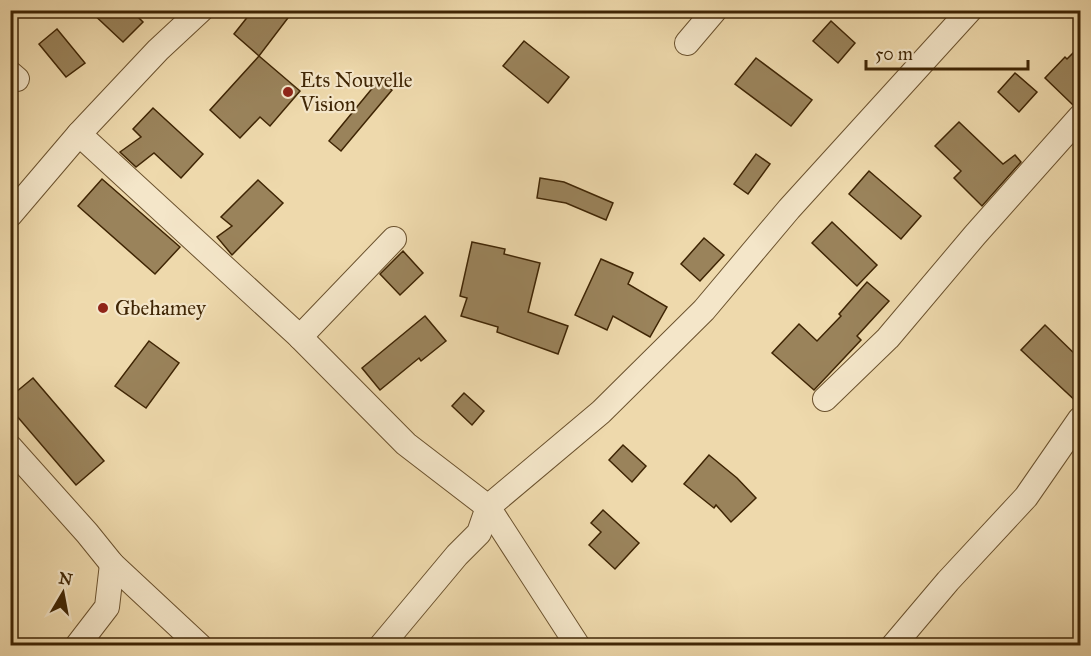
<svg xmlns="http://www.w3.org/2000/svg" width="1091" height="656" viewBox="0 0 1091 656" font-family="'IM FELL Great Primer',serif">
	<rect width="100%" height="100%" fill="#eed9ac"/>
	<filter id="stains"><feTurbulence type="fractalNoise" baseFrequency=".00333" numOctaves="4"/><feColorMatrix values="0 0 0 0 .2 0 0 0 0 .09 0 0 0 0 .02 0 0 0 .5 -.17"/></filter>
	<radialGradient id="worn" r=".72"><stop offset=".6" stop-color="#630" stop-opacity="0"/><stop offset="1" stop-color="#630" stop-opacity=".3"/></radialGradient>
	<g fill="#9a835b" stroke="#3f2504" stroke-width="1.5">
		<polygon points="89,10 131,10 143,22 123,42"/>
		<polygon points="253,10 294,10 259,56 234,34"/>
		<polygon points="831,21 855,43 838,63 813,41"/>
		<polygon points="57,29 85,63 66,77 39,44"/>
		<polygon points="524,41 569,77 548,103 503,66"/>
		<polygon points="1080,46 1080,103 1073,105 1045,78 1065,57 1067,59"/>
		<polygon points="259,56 300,91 270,126 260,117 240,138 210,110"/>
		<polygon points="756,58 812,100 791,126 735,84"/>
		<polygon points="1015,73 1037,92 1019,112 998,92"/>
		<polygon points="379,80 392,90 341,151 329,141"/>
		<polygon points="153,108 203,154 181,178 154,153 136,167 120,152 141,137 133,129"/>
		<polygon points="959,122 1003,164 1015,155 1021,162 982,206 954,178 961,171 935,146"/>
		<polygon points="756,154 770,164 748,194 734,184"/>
		<polygon points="869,171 921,216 901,239 849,194"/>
		<polygon points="540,178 564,182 613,203 606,220 566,203 537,198"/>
		<polygon points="102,179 180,247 155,274 78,206"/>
		<polygon points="258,180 283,203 232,255 217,237 232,226 221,217"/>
		<polygon points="832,222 877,265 857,286 812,243"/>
		<polygon points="704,238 724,255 700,281 681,264"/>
		<polygon points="472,242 505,249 504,254 540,263 528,312 568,326 558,354 497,332 498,327 461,316 467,298 460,296"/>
		<polygon points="403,251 423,273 400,295 380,274"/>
		<polygon points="601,259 633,273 628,284 667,307 650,337 613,316 607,330 575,315"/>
		<polygon points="867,282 889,301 857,336 861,340 814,390 772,353 799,324 817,341 841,316 839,314"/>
		<polygon points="425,316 446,341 421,361 419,358 380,390 362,368"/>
		<polygon points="1045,325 1080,359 1080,405 1021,350"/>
		<polygon points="149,341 179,363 146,408 115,386"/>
		<polygon points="33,378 104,461 76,485 10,408 10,397"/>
		<polygon points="464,393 484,411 472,425 452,406"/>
		<polygon points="623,445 646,466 632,482 609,460"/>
		<polygon points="709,455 737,478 756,498 731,522 716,505 714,508 684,484"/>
		<polygon points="603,510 639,543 615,569 589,545 601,532 591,523"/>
	</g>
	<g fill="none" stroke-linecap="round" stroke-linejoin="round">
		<g stroke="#6b522e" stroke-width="26">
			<g id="street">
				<polyline points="687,43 715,10"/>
				<polyline points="10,73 17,79"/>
				<polyline points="79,134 300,337 406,444 488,507 578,646"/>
				<polyline points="10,215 79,134 158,50 201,10"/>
				<polyline points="300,337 394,239"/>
				<polyline points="825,399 888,338 975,235 1080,117"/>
				<polyline points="10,447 87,533 112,564 200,646"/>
				<polyline points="77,646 107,607 112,564"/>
				<polyline points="381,646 457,555 479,533 488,507 601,412 704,310 789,209 970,10"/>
				<polyline points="893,646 948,581 1026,497 1080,419"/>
			</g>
		</g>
		<use href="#street" stroke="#f4e6c9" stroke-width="24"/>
	</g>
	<g fill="#8f2418" stroke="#f4e6c9" stroke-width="2">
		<circle cx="288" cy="92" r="6"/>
		<circle cx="103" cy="308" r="6"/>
	</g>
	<g text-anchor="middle" stroke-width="4.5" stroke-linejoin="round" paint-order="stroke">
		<g font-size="21" fill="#3f2504" stroke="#f4e6c9" text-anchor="start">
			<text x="300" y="87">Ets Nouvelle<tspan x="300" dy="24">Vision</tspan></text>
			<text x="115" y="315">Gbehamey</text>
		</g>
	</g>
	<rect width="1091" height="656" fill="none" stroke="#eed9ac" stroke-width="36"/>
	<rect x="12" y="12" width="1067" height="632" fill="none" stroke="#3f2504" stroke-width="3"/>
	<rect x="18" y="18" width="1055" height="620" fill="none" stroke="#3f2504" stroke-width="1.5"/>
	<g transform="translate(63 593) rotate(10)" stroke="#f4e6c9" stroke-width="4.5" paint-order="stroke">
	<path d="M0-4.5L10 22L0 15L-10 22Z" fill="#3f2504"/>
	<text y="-9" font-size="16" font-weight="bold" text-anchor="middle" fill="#3f2504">N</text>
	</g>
	<path d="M866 60v9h162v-9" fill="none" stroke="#3f2504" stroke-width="3"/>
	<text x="875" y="60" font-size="18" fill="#3f2504" stroke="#f4e6c9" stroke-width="4.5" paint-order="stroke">50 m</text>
	<rect width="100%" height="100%" filter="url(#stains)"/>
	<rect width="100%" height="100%" fill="url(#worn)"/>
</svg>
